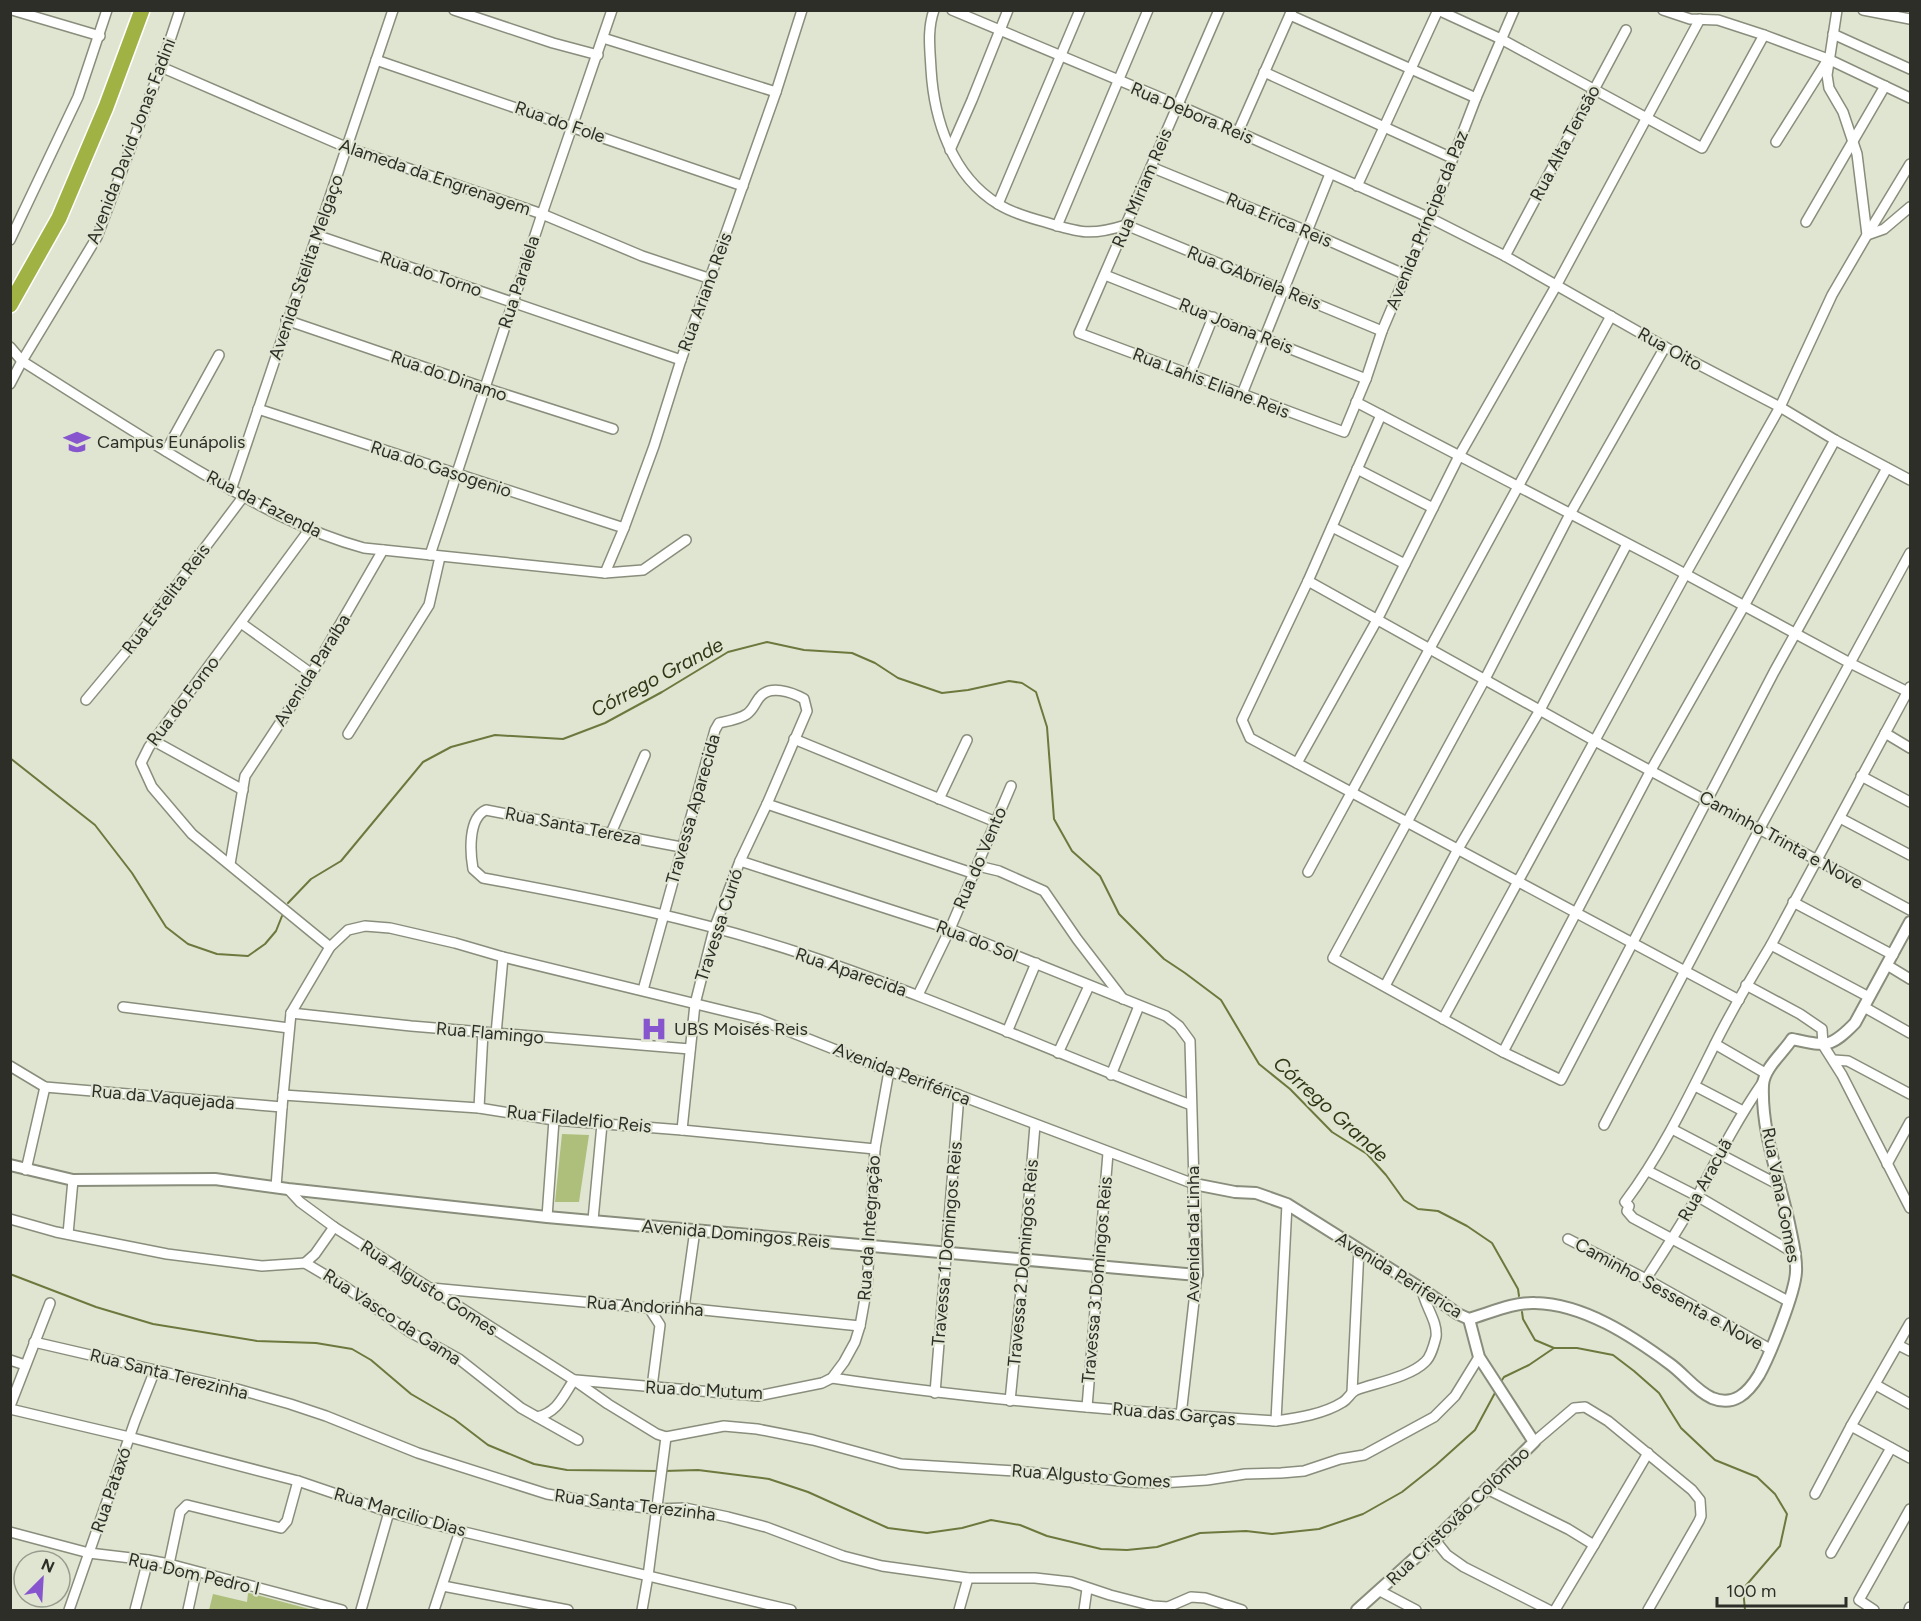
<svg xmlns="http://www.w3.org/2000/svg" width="1921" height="1621" viewBox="0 0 1921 1621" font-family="Figtree,sans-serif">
	<rect width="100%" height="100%" fill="#dfe5d1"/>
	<g fill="#aebe7b">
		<polygon points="562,1134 589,1135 579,1202 555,1202"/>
		<polygon points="248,1593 249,1593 313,1610 209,1610 213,1594 247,1602"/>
	</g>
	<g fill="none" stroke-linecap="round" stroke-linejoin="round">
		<g stroke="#6c783d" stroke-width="2">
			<polyline points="10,758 95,825 132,873 166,927 188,944 217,954 248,956 265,944 276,931 282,916"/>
			<polyline points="288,903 311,879 341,861 423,762 451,747 495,735 563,739 605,723 662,692 728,652 767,642 804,650 852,653 875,663 898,678 942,693 968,690 1009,681 1022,683 1036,692 1047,727 1054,819 1072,851 1100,876 1119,914 1164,959 1185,973 1221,1000 1259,1064 1290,1089 1332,1132 1367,1154 1386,1175 1404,1200 1418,1209 1438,1211 1467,1226 1492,1243 1518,1289 1519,1296"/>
			<polyline points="10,1274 96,1307 153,1324 257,1341 316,1343 352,1349 371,1360 411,1394 454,1419 488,1445 534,1464 567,1470 658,1471"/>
			<polyline points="1522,1312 1523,1319 1535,1340 1554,1348 1577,1348 1613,1355 1634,1371 1659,1393 1681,1428 1715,1460 1757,1477 1775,1494 1787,1514 1780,1546 1743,1589 1745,1610"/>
			<polyline points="1500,1383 1504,1377 1529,1365 1554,1348"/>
			<polyline points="664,1471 698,1470 769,1479 808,1492 888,1528 927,1533 962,1528 991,1520 1020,1525 1047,1536 1101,1549 1127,1550 1157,1547 1200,1533 1246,1531 1272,1534 1319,1529 1363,1514 1402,1492 1436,1465 1475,1430 1496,1391"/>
		</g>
		<g stroke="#898e7c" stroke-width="12">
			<g id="minor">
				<polyline points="12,10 100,36"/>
				<polyline points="454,10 553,43 598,55"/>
				<path d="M934,10C927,30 930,49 931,69C934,120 952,176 998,204C1012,213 1030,218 1045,222C1080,233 1091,236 1126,225L1382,331"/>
				<polyline points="952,10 1178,105 1430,218 1505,256 1665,347 1780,407 1835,440 1910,480"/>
				<polyline points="1219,10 1079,333 1344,432 1366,379 1382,331 1430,218 1476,98 1514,10"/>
				<polyline points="1438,10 1501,39 1702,148 1764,35 1718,20 1690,19 1663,10"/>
				<polyline points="1863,10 1910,19"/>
				<polyline points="1290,15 1476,98"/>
				<polyline points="1833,34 1910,69"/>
				<polyline points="1764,35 1828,59 1910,98"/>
				<polyline points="603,38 776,92"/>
				<polyline points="376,60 743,186"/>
				<polyline points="161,67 348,148 542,214 642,256 711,279"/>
				<polyline points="1264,72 1452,158"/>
				<polyline points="1238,132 1292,10"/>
				<polyline points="1776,142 1827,61"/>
				<polyline points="950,150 972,100 1008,10"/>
				<polyline points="1151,167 1307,231 1406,275"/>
				<polyline points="1357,186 1438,10"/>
				<polyline points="998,204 1080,10"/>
				<polyline points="1806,222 1885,86"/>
				<polyline points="1057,226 1148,10"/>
				<polyline points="316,235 681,360"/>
				<polyline points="1867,235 1910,164"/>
				<polyline points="1867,235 1884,229 1910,207"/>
				<polyline points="10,240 78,97 107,10"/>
				<polyline points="1505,256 1626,30"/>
				<polyline points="1105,275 1366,379"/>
				<polyline points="286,320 485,388 613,429"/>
				<path d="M10,347L22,361C82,399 141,437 202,473C254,503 305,532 364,548L605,573L643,570L686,540"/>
				<polyline points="1665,347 1570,514 1485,679 1333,958 1503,1052 1561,1080 1774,672 1887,468"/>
				<polyline points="1190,374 1213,317"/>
				<polyline points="10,384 22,361 97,237 161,67 180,10"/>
				<polyline points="1242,394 1330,174"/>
				<polyline points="1356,402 1665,563 1850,663 1910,693"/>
				<polyline points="258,409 624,528"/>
				<polyline points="1381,415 1308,581 1242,720 1250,738 1739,1000"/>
				<polyline points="166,451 219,355"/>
				<polyline points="1357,469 1433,508"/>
				<path d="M231,490C284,329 340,171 393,10"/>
				<polyline points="1332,527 1405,564"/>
				<polyline points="309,530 149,747 141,763 152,787 192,834 330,947"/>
				<polyline points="430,555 542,214 612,10"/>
				<polyline points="605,573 624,528 654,446 681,360 776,92 802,10"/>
				<polyline points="1308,581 1595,741 1910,910"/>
				<polyline points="241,623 312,674"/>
				<polyline points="86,700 131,646 243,497"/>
				<polyline points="1885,733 1910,748"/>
				<polyline points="348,734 429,605 440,557"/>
				<polyline points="794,739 996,822"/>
				<polyline points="154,741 243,790"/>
				<polyline points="1297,763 1377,620 1459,456 1556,286 1700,19"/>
				<polyline points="1861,776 1910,802"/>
				<polyline points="939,799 967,740"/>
				<polyline points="767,804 975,874"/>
				<polyline points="1840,818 1910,855"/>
				<polyline points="611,833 645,755"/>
				<path d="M681,847L486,810C468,818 470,852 473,869L483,878C592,898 701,920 806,955C937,999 1062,1056 1191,1105"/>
				<polyline points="230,864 245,776 305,685 383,550"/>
				<polyline points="978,866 999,871 1044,891 1077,939 1123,999"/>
				<polyline points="1308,872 1611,316"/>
				<polyline points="1793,902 1893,955"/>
				<polyline points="1771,945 1869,997"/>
				<polyline points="1887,965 1910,979"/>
				<polyline points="1746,985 1800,1014 1822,1029 1823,1045 1842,1075 1910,1208"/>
				<polyline points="1385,986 1458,849 1540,710 1627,544"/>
				<path d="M643,990L715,730L719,723C728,721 740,719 747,714C753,710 755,703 759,698C769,684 792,692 804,699L807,711L767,804L740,861L714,929L695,1004L682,1130"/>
				<polyline points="918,995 950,929 1011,786"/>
				<polyline points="123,1007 289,1028"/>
				<polyline points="1864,1007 1910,1033"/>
				<polyline points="291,1013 411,1026 690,1049"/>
				<polyline points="1443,1019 1685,575 1780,407 1832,295 1867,235 1857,154 1843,112 1829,88 1827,75 1837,10"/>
				<polyline points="1007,1032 1036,963"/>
				<polyline points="496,1034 503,957"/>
				<polyline points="1715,1044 1765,1073"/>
				<polyline points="1503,1052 1651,770 1744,606 1835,440"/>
				<polyline points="1058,1053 1089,986"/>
				<polyline points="1834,1060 1848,1061 1910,1094"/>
				<polyline points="10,1066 45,1087 282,1107"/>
				<polyline points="1111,1075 1139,1006"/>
				<polyline points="1695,1086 1743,1111"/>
				<polyline points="283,1095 479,1108 554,1120 682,1130 875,1149"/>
				<polyline points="479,1108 483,1032"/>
				<polyline points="1604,1125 1760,828 1910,553"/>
				<polyline points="1672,1129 1781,1186"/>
				<polyline points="1887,1164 1910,1122"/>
				<polyline points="26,1170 45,1087"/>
				<polyline points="1648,1171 1697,1196 1796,1254"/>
				<polyline points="276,1187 282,1107 291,1013 330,947 348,930 365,926 390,928 455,943 503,957 758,1019 889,1071 959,1095 1194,1184 1190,1041 1179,1026 1166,1016 950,929 740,861"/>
				<polyline points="288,1189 300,1202 334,1227 574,1380 608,1404 657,1434 666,1437 648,1576 642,1610"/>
				<polyline points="547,1217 554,1120"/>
				<polyline points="10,1219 56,1232 167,1254 262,1266 305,1263 344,1286 410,1332 459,1359 521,1408 578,1440"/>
				<polyline points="593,1220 602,1124"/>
				<polyline points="68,1234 73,1180"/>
				<polyline points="1568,1239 1646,1279 1770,1349"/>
				<polyline points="305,1263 315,1254 334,1227"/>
				<path d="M1646,1279C1664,1251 1682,1224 1698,1195C1718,1157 1738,1118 1763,1082"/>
				<polyline points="431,1288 649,1308 684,1308 860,1326"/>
				<path d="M1788,1301L1633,1218L1627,1211L1629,1206L1625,1202C1661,1154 1687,1100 1714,1046C1731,1011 1751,978 1771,945L1910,687"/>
				<polyline points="649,1308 660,1325 652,1387"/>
				<polyline points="684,1308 695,1230"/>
				<polyline points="34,1342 237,1389 290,1404 326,1416 418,1453 547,1494 600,1503 657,1509 685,1508 728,1517 766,1527 843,1556 882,1566 968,1578 1035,1578 1071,1582 1110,1595 1153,1606 1168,1607 1191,1597 1205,1598 1242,1610"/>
				<polyline points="1898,1345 1910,1351"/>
				<polyline points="10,1360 25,1365"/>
				<path d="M832,1378C979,1400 1127,1412 1276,1421C1298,1418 1324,1414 1343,1402C1348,1399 1350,1393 1356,1390C1375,1383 1410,1377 1425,1362C1431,1357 1434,1345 1436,1337C1438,1321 1424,1305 1422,1289"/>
				<polyline points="576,1380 758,1396 822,1383 832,1378 844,1362 855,1342 860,1326 867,1287 875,1149 889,1071"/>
				<polyline points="1876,1385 1910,1404"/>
				<polyline points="1352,1392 1359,1249"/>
				<polyline points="935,1393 959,1095"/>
				<polyline points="1010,1401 1024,1260 1035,1125"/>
				<polyline points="10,1406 50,1303"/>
				<polyline points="1087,1407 1108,1153"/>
				<polyline points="10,1409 129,1437 298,1481 389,1512 460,1531 791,1610"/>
				<polyline points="1181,1415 1197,1275"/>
				<path d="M537,1417C558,1412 563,1396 574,1380"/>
				<polyline points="1276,1421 1287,1204"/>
				<polyline points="1851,1426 1910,1458"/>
				<polyline points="666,1437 724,1426 757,1429 813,1440 901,1464 1015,1471 1131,1482 1161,1483 1207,1480 1245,1474 1281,1473 1304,1471 1340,1459 1364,1455 1434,1417 1455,1396 1479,1357"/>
				<polyline points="1534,1442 1574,1408 1585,1407 1608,1421 1692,1490 1700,1500 1701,1516 1699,1521 1648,1610"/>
				<polyline points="1487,1489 1568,1529 1594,1545 1555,1610"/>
				<polyline points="1815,1494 1851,1426 1910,1323"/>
				<polyline points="10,1532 89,1553 148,1560 169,1564 342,1610"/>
				<polyline points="1435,1540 1447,1555 1464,1567 1549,1610"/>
				<polyline points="1594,1545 1648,1453"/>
				<polyline points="1831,1553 1891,1448"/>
				<polyline points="169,1564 180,1512 187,1505 281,1528 287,1521 298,1481"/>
				<polyline points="443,1586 568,1610"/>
				<polyline points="1380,1591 1416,1610"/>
				<polyline points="69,1610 135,1421 155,1370"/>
				<polyline points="135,1610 148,1560"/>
				<polyline points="188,1610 196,1573"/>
				<polyline points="361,1610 389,1512"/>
				<polyline points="434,1610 460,1531"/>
				<polyline points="959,1610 968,1578"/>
				<polyline points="1084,1610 1087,1589"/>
				<polyline points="1874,1610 1859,1600 1910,1509"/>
				<polyline points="1909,1610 1910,1607"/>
			</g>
		</g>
		<g stroke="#898e7c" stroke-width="14">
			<g id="tertiary">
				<path d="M10,1165L73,1180L215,1179L288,1189L547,1217L1197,1275L1194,1184L1235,1192L1256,1193L1287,1204L1422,1289L1458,1314L1469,1319C1490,1313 1513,1302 1535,1303C1584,1304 1632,1336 1670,1364C1684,1374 1696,1391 1712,1398C1734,1407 1748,1393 1759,1375C1770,1355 1795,1293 1796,1272C1797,1255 1792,1239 1789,1223C1779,1178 1761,1131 1763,1085C1764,1068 1783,1053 1792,1039C1825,1046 1830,1049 1855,1023L1910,922"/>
				<polyline points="1357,1610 1435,1540 1534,1442 1479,1357 1469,1319"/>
			</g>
		</g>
		<g stroke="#fff" stroke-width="18">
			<polyline id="trunk" points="10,305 59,218 106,107 142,10"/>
		</g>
		<use href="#minor" stroke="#fff" stroke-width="9"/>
		<use href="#tertiary" stroke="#fff" stroke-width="10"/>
		<use href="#trunk" stroke="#a0b244" stroke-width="15"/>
	</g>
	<defs>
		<g id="university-bare" transform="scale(2.07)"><path d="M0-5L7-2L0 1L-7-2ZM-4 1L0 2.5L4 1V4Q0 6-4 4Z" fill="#8756ce" stroke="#dfe5d1" stroke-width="2.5" paint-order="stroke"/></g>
		<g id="hospital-bare" transform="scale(2.07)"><path d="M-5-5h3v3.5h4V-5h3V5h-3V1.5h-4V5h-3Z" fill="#8756ce" stroke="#dfe5d1" stroke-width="2.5" paint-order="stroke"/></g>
	</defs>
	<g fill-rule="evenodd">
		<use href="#university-bare" x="77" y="442"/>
		<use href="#hospital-bare" x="654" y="1029"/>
	</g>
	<g text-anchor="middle" stroke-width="4.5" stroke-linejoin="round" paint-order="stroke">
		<g font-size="18" fill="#2c2e27" stroke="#dfe5d1">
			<text transform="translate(1192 113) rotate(23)" y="6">Rua Debora Reis</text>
			<text transform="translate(560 122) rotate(19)" y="6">Rua do Fole</text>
			<text transform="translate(131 141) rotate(-69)" y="6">Avenida David Jonas Fadini</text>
			<text transform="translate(1565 143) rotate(-62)" y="6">Rua Alta Tensão</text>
			<text transform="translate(435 177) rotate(19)" y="6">Alameda da Engrenagem</text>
			<text transform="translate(1142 188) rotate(-67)" y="6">Rua Miriam Reis</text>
			<text transform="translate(1279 220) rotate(23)" y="6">Rua Erica Reis</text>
			<text transform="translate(1427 220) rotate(-68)" y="6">Avenida Príncipe da Paz</text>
			<text transform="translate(306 267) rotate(-71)" y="6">Avenida Stelita Melgaço</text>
			<text transform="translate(431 274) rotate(19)" y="6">Rua do Torno</text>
			<text transform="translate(1254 278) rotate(22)" y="6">Rua GAbriela Reis</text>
			<text transform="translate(519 282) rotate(-72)" y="6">Rua Paralela</text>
			<text transform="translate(705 292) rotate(-70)" y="6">Rua Ariano Reis</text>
			<text transform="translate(1236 326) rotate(22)" y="6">Rua Joana Reis</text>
			<text transform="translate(1670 349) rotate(29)" y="6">Rua Oito</text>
			<text transform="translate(449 376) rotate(19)" y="6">Rua do Dinamo</text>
			<text transform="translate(1211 383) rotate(21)" y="6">Rua Lahis Eliane Reis</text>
			<text transform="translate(441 469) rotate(18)" y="6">Rua do Gasogenio</text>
			<text transform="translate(264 504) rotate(27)" y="6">Rua da Fazenda</text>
			<text transform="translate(166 599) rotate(-53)" y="6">Rua Estelita Reis</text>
			<text transform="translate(312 670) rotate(-58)" y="6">Avenida Paraíba</text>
			<text transform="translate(183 701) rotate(-53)" y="6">Rua do Forno</text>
			<text transform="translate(693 809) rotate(-74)" y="6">Travessa Aparecida</text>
			<text transform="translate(573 826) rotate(11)" y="6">Rua Santa Tereza</text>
			<text transform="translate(1781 840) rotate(29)" y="6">Caminho Trinta e Nove</text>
			<text transform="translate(980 858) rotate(-67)" y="6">Rua do Vento</text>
			<text transform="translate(719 925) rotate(-72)" y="6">Travessa Curió</text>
			<text transform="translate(977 941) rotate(21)" y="6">Rua do Sol</text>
			<text transform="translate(851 972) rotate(19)" y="6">Rua Aparecida</text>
			<text transform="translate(490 1033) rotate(5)" y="6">Rua Flamingo</text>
			<text transform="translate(902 1074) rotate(21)" y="6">Avenida Periférica</text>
			<text transform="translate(163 1097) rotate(5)" y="6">Rua da Vaquejada</text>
			<text transform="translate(579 1119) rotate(6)" y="6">Rua Filadelfio Reis</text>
			<text transform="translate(1705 1180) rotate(-61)" y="6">Rua Aracuã</text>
			<text transform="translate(1781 1195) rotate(79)" y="6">Rua Vana Gomes</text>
			<text transform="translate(869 1228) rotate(-86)" y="6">Rua da Integração</text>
			<text transform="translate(736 1234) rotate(5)" y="6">Avenida Domingos Reis</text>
			<text transform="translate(1193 1234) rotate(-90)" y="6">Avenida da Linha</text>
			<text transform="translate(947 1244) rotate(-85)" y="6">Travessa 1 Domingos Reis</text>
			<text transform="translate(1023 1263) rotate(-85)" y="6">Travessa 2 Domingos Reis</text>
			<text transform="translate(1399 1275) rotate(32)" y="6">Avenida Periferica</text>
			<text transform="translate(1097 1280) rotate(-85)" y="6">Travessa 3 Domingos Reis</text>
			<text transform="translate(429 1288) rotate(33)" y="6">Rua Algusto Gomes</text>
			<text transform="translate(1669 1294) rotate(29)" y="6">Caminho Sessenta e Nove</text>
			<text transform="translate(645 1306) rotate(4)" y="6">Rua Andorinha</text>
			<text transform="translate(392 1317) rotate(33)" y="6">Rua Vasco da Gama</text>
			<text transform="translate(169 1374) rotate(14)" y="6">Rua Santa Terezinha</text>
			<text transform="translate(704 1390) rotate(3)" y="6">Rua do Mutum</text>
			<text transform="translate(1174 1414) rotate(5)" y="6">Rua das Garças</text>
			<text transform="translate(1091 1476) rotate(4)" y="6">Rua Algusto Gomes</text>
			<text transform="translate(111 1490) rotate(-71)" y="6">Rua Pataxó</text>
			<text transform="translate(635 1505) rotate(7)" y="6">Rua Santa Terezinha</text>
			<text transform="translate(400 1512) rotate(16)" y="6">Rua Marcilio Dias</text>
			<text transform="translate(1458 1516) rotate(-44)" y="6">Rua Cristovão Colômbo</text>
			<text transform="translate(194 1574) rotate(13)" y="6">Rua Dom Pedro I</text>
		</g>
		<g font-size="18" fill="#2c2e27" stroke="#dfe5d1" text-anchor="start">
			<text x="97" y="448">Campus Eunápolis</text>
			<text x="674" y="1035">UBS Moisés Reis</text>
		</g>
		<g font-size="20" font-style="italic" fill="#303714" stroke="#dfe5d1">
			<text transform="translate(657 677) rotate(-28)" y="7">Córrego Grande</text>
			<text transform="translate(1331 1109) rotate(42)" y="7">Córrego Grande</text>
		</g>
	</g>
	<rect width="1921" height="1621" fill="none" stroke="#2c2e27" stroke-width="24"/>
	<g transform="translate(42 1579) rotate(24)"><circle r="28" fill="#dfe5d1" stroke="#979c8d" stroke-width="1.5"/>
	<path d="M0-4.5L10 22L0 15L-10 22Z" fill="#8756ce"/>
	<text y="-9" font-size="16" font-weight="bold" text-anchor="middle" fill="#2c2e27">N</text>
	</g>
	<path d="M1717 1597v9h129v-9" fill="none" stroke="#2c2e27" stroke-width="3"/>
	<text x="1726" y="1597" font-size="18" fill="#2c2e27" stroke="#dfe5d1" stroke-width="4.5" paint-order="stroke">100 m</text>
</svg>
